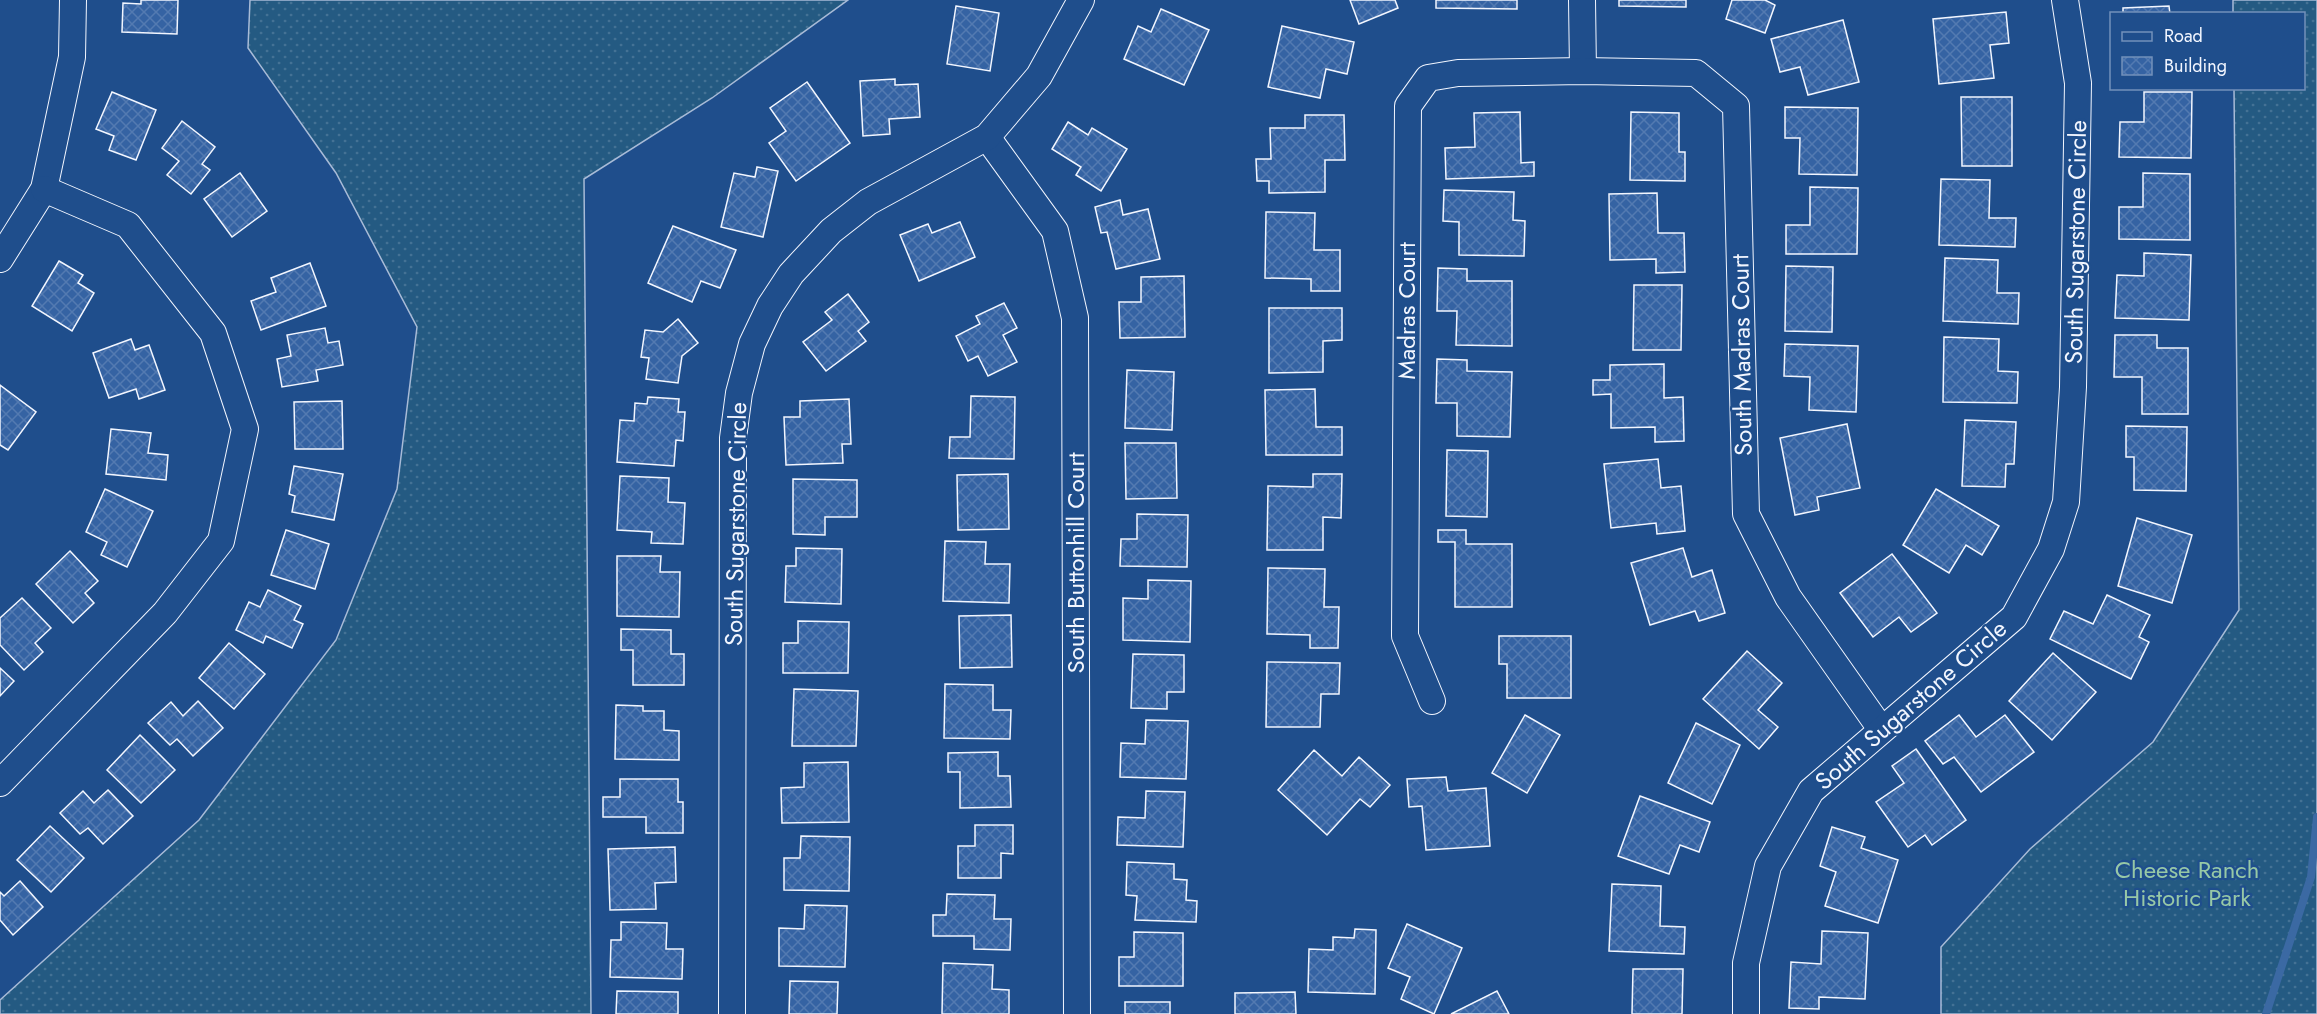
<svg xmlns="http://www.w3.org/2000/svg" width="2317" height="1014" viewBox="0 0 2317 1014" font-family="Jost,sans-serif">
	<defs>
		<pattern id="grass-dots" width="8" height="8" patternUnits="userSpaceOnUse" patternTransform="scale(1.5)"><rect width="8" height="8" fill="#245a82"/><path d="M2 2h.1M6 6h.1" fill="none" stroke="#447295" stroke-width="1.8" stroke-linecap="round"/></pattern>
		<pattern id="building-cross-hatch" width="8" height="8" patternUnits="userSpaceOnUse" patternTransform="scale(1.5)"><rect width="8" height="8" fill="#3563a3"/><path d="M0 0l8 8M0 8l8-8" fill="none" stroke="#537ab1"/></pattern>
	</defs>
	<rect width="100%" height="100%" fill="#1f4e8c"/>
	<g fill="url(#grass-dots)" stroke="#a8bbd7" stroke-width="1.5">
		<polygon points="250,0 848,0 712,98 584,179 591,1014 0,1014 0,1000 199,820 336,640 397,489 417,327 336,173 248,48"/>
		<polygon points="2233,0 2317,0 2317,1014 1941,1014 1941,947 2030,849 2153,742 2239,610 2234,89 2304,88 2304,14 2233,13"/>
	</g>
	<g fill="none" stroke-linecap="round" stroke-linejoin="round">
		<polyline stroke="#3b69a3" stroke-width="8" points="2266,1014 2311,877 2317,817"/>
	</g>
	<g fill="url(#building-cross-hatch)" stroke="#f2f6ff" stroke-width="1.5">
		<polygon points="141,0 178,0 177,34 122,32 123,3 141,4"/>
		<polygon points="1350,0 1395,0 1398,8 1359,24"/>
		<polygon points="1436,0 1517,0 1517,9 1436,8"/>
		<polygon points="1619,0 1686,0 1686,7 1619,6"/>
		<polygon points="1732,0 1765,0 1775,5 1765,33 1726,19"/>
		<polygon points="956,6 999,13 990,71 947,64"/>
		<polygon points="2169,6 2170,14 2123,14 2123,8"/>
		<polygon points="1161,9 1209,30 1184,85 1124,59 1138,26 1151,32"/>
		<polygon points="2006,12 2009,43 1990,45 1994,78 1939,84 1933,19"/>
		<polygon points="1843,20 1859,82 1808,95 1800,67 1780,72 1771,39"/>
		<polygon points="1282,26 1354,42 1347,74 1326,69 1320,98 1268,87"/>
		<polygon points="895,79 895,85 918,84 920,117 889,119 890,134 863,136 860,81"/>
		<polygon points="807,82 850,143 796,181 769,143 786,131 770,108"/>
		<polygon points="112,92 156,110 136,160 109,150 114,136 96,129"/>
		<polygon points="2144,92 2192,92 2191,158 2119,157 2120,122 2144,122"/>
		<polygon points="1961,97 2012,97 2012,166 1962,166"/>
		<polygon points="1785,107 1858,108 1857,175 1799,174 1800,138 1785,138"/>
		<polygon points="1520,112 1521,163 1534,162 1534,176 1446,179 1445,148 1475,147 1474,113"/>
		<polygon points="1631,112 1679,113 1679,152 1685,152 1685,181 1630,180"/>
		<polygon points="1305,115 1344,115 1345,160 1325,160 1325,192 1269,193 1269,181 1257,181 1256,159 1271,159 1270,128 1305,128"/>
		<polygon points="182,121 215,147 202,164 210,170 191,194 167,175 179,161 162,148"/>
		<polygon points="1068,122 1088,135 1092,128 1127,149 1101,191 1076,175 1081,167 1052,149"/>
		<polygon points="757,167 778,171 763,237 721,227 734,173 755,177"/>
		<polygon points="240,173 267,211 232,237 204,199"/>
		<polygon points="2143,173 2190,174 2190,240 2119,239 2119,207 2143,207"/>
		<polygon points="1941,179 1990,180 1989,218 2016,218 2015,247 1939,245"/>
		<polygon points="1810,187 1858,188 1857,254 1786,254 1786,225 1810,225"/>
		<polygon points="1444,190 1514,192 1513,220 1525,221 1524,256 1459,255 1459,222 1443,221"/>
		<polygon points="1657,193 1658,233 1684,233 1685,272 1656,273 1656,259 1610,260 1609,194"/>
		<polygon points="1120,200 1123,215 1148,209 1160,259 1116,269 1107,232 1101,233 1095,207"/>
		<polygon points="1266,212 1315,213 1314,250 1340,250 1340,291 1311,291 1311,279 1265,278"/>
		<polygon points="960,222 975,257 919,281 900,235 928,224 932,233"/>
		<polygon points="673,226 736,250 720,288 701,281 692,302 648,283"/>
		<polygon points="2144,253 2191,255 2189,320 2115,318 2117,275 2144,276"/>
		<polygon points="1945,258 1998,260 1997,293 2019,293 2018,324 1943,321"/>
		<polygon points="59,261 83,275 78,283 94,293 72,331 32,306"/>
		<polygon points="310,263 326,306 261,330 251,301 276,292 271,278"/>
		<polygon points="1786,266 1833,267 1832,332 1785,331"/>
		<polygon points="1438,268 1467,269 1467,281 1512,281 1512,346 1456,345 1457,311 1437,311"/>
		<polygon points="1184,276 1185,337 1120,338 1119,302 1141,302 1141,277"/>
		<polygon points="1634,285 1682,285 1681,350 1633,350"/>
		<polygon points="848,294 869,322 858,331 866,341 826,371 803,342 832,320 825,312"/>
		<polygon points="1004,303 1017,328 1003,335 1017,362 988,376 978,356 968,361 956,336 980,324 976,316"/>
		<polygon points="1269,308 1342,308 1342,340 1323,341 1323,372 1269,373"/>
		<polygon points="678,319 698,343 682,356 678,383 646,379 649,358 641,357 645,330 663,332"/>
		<polygon points="325,328 328,343 339,341 343,365 316,370 318,381 282,387 277,359 291,356 287,335"/>
		<polygon points="2115,335 2157,335 2157,348 2188,348 2188,414 2142,414 2142,377 2114,377"/>
		<polygon points="1944,337 1999,339 1998,371 2018,372 2017,403 1943,402"/>
		<polygon points="131,339 135,350 149,345 165,390 139,399 136,389 109,398 93,353"/>
		<polygon points="1785,344 1858,346 1856,412 1809,410 1810,377 1784,376"/>
		<polygon points="1437,359 1467,360 1467,371 1512,372 1510,437 1457,436 1457,403 1436,403"/>
		<polygon points="1664,364 1664,398 1683,397 1684,441 1655,442 1655,427 1611,428 1611,394 1593,395 1593,380 1610,380 1610,365"/>
		<polygon points="1127,370 1174,372 1172,430 1125,428"/>
		<polygon points="0,385 36,412 8,450 0,445"/>
		<polygon points="1315,389 1316,427 1342,427 1342,455 1266,455 1265,390"/>
		<polygon points="971,396 1015,397 1014,459 949,458 950,437 970,437"/>
		<polygon points="648,397 679,399 678,412 685,412 683,441 676,440 674,466 617,462 620,420 634,421 635,403 647,404"/>
		<polygon points="849,399 851,444 842,444 843,463 786,465 784,417 800,417 800,401"/>
		<polygon points="342,401 343,449 295,449 294,402"/>
		<polygon points="1965,420 2016,422 2014,464 2006,464 2005,487 1962,486"/>
		<polygon points="1847,424 1860,488 1817,497 1819,510 1795,515 1780,438"/>
		<polygon points="2126,426 2187,427 2186,491 2134,490 2134,457 2126,457"/>
		<polygon points="111,429 151,433 148,453 168,455 166,480 106,474"/>
		<polygon points="1125,443 1176,443 1177,498 1126,499"/>
		<polygon points="1447,450 1488,451 1487,517 1446,516"/>
		<polygon points="1658,459 1661,488 1681,486 1685,531 1657,534 1656,523 1611,528 1604,464"/>
		<polygon points="294,466 343,474 334,520 292,512 295,496 289,494"/>
		<polygon points="1008,474 1009,529 958,530 957,475"/>
		<polygon points="1313,474 1342,474 1341,518 1323,517 1323,550 1267,550 1268,486 1313,487"/>
		<polygon points="620,476 669,478 668,502 685,503 683,544 651,543 652,532 617,530"/>
		<polygon points="793,479 857,480 857,517 825,517 825,535 793,534"/>
		<polygon points="105,489 153,511 127,567 101,555 107,542 86,532"/>
		<polygon points="1936,489 1999,526 1982,555 1966,545 1949,573 1903,545"/>
		<polygon points="1137,514 1188,515 1187,567 1120,566 1121,539 1137,539"/>
		<polygon points="2137,518 2192,535 2172,603 2118,586"/>
		<polygon points="286,530 329,544 315,589 271,575"/>
		<polygon points="1438,530 1466,530 1466,544 1512,544 1512,607 1455,607 1455,542 1438,542"/>
		<polygon points="945,541 986,542 985,564 1010,564 1009,603 943,601"/>
		<polygon points="796,548 842,549 841,604 785,602 786,566 796,566"/>
		<polygon points="1683,548 1692,577 1712,570 1725,613 1699,621 1695,611 1650,625 1631,563"/>
		<polygon points="70,551 98,581 85,593 94,603 73,623 36,584"/>
		<polygon points="1892,554 1937,613 1911,632 1899,617 1873,637 1840,593"/>
		<polygon points="617,556 661,556 660,572 680,572 679,617 617,616"/>
		<polygon points="1268,568 1325,569 1324,607 1339,607 1338,648 1310,648 1310,635 1267,634"/>
		<polygon points="1148,580 1191,581 1190,642 1123,640 1123,598 1148,599"/>
		<polygon points="268,590 301,606 294,620 303,624 292,648 266,636 263,643 236,630 249,602 260,607"/>
		<polygon points="2107,595 2150,615 2139,637 2149,642 2131,679 2050,639 2064,611 2093,624"/>
		<polygon points="22,598 51,628 35,643 43,652 24,670 0,645 0,618"/>
		<polygon points="1011,615 1012,667 960,668 959,616"/>
		<polygon points="798,621 849,622 848,673 783,673 783,643 798,643"/>
		<polygon points="621,629 671,630 671,654 684,654 684,685 633,685 633,650 621,650"/>
		<polygon points="1499,636 1571,636 1571,698 1507,698 1507,664 1499,664"/>
		<polygon points="229,643 265,674 234,709 199,678"/>
		<polygon points="1747,651 1782,683 1758,710 1778,727 1759,749 1703,699"/>
		<polygon points="2053,653 2096,692 2052,740 2009,701"/>
		<polygon points="1133,654 1184,655 1184,692 1167,692 1167,709 1131,708"/>
		<polygon points="1267,662 1340,663 1339,694 1321,694 1320,727 1266,727"/>
		<polygon points="0,668 14,681 0,696"/>
		<polygon points="945,684 993,685 993,710 1011,710 1010,739 944,738"/>
		<polygon points="794,689 858,691 856,746 792,746"/>
		<polygon points="198,701 223,728 193,756 177,739 170,745 148,723 171,702 183,716"/>
		<polygon points="616,705 643,706 643,711 664,711 664,730 679,731 679,760 615,759"/>
		<polygon points="1525,715 1560,735 1527,793 1492,773"/>
		<polygon points="1959,715 1976,737 2005,715 2034,752 1981,792 1954,757 1943,764 1925,741"/>
		<polygon points="1146,720 1188,721 1186,779 1120,777 1121,743 1145,744"/>
		<polygon points="1696,723 1740,745 1712,804 1668,783"/>
		<polygon points="140,735 175,770 141,803 107,770"/>
		<polygon points="1916,749 1966,820 1932,845 1925,835 1908,847 1876,802 1904,783 1892,766"/>
		<polygon points="1314,750 1342,776 1359,757 1390,785 1370,807 1360,799 1327,835 1278,790"/>
		<polygon points="998,752 998,776 1010,776 1011,807 960,808 960,772 948,772 948,753"/>
		<polygon points="848,762 849,822 782,823 781,788 804,787 804,763"/>
		<polygon points="1446,777 1448,791 1486,788 1490,846 1426,850 1422,806 1409,807 1407,779"/>
		<polygon points="620,779 678,779 678,802 683,802 683,833 646,833 646,817 603,817 603,797 620,797"/>
		<polygon points="108,790 133,816 103,844 88,828 80,834 60,813 83,791 94,803"/>
		<polygon points="1146,791 1185,792 1183,847 1117,845 1118,817 1145,818"/>
		<polygon points="1640,796 1710,822 1699,852 1680,845 1669,874 1618,856"/>
		<polygon points="975,825 1013,825 1013,854 1001,853 1001,878 958,878 958,846 975,846"/>
		<polygon points="50,826 84,858 51,892 17,860"/>
		<polygon points="1832,827 1865,837 1861,848 1898,860 1878,923 1825,906 1836,872 1820,866"/>
		<polygon points="801,836 850,837 849,891 784,890 784,858 800,858"/>
		<polygon points="675,847 676,882 655,883 656,909 610,910 608,849"/>
		<polygon points="1127,862 1174,864 1174,879 1187,880 1186,900 1197,901 1196,922 1135,920 1137,896 1126,895"/>
		<polygon points="20,881 43,907 13,935 0,920 0,892 4,896"/>
		<polygon points="1612,884 1661,886 1660,926 1685,927 1684,954 1609,951"/>
		<polygon points="947,894 995,895 994,919 1011,919 1010,950 974,949 974,936 933,936 933,915 946,915"/>
		<polygon points="805,905 847,906 845,967 779,966 779,928 804,929"/>
		<polygon points="621,922 667,923 666,949 683,949 682,979 610,977 611,940 621,940"/>
		<polygon points="1407,924 1462,948 1434,1014 1401,999 1410,977 1388,968"/>
		<polygon points="1355,929 1376,930 1375,994 1308,992 1309,949 1333,950 1333,937 1354,938"/>
		<polygon points="1822,931 1868,933 1865,999 1819,997 1819,1009 1789,1008 1791,962 1821,964"/>
		<polygon points="1134,932 1183,933 1183,986 1119,986 1119,957 1134,957"/>
		<polygon points="943,963 993,965 992,989 1009,990 1009,1014 942,1014"/>
		<polygon points="1633,969 1683,969 1682,1014 1632,1014"/>
		<polygon points="790,981 838,982 837,1014 789,1014"/>
		<polygon points="617,991 678,992 678,1014 616,1014"/>
		<polygon points="1497,991 1509,1014 1451,1014"/>
		<polygon points="1295,992 1296,1014 1235,1014 1235,993"/>
		<rect x="1125" y="1002" width="45" height="12"/>
	</g>
	<g fill="none" stroke-linecap="round" stroke-linejoin="round">
		<g stroke="#f2f6ff" stroke-width="28">
			<g id="street">
				<polyline points="1582,0 1583,71"/>
				<polyline points="987,137 1055,231 1075,318 1077,1014"/>
				<polyline points="0,259 44,189 72,57 73,0"/>
				<polyline points="1432,701 1405,636 1408,106 1428,78 1458,73 1583,71 1696,73 1736,106 1746,514 1788,597 1881,729"/>
				<polyline points="0,783 165,613 221,541 245,429 213,333 128,225 44,189"/>
				<polyline points="732,1014 733,438 739,393 752,344 770,306 791,274 831,231 868,202 987,137 1039,76 1081,0"/>
				<polyline points="1746,1014 1746,963 1768,866 1811,791 2014,617 2051,549 2066,502 2073,387 2078,83 2065,0"/>
			</g>
		</g>
		<use href="#street" stroke="#1f4e8c" stroke-width="26"/>
	</g>
	<g text-anchor="middle" stroke-width="4.5" stroke-linejoin="round" paint-order="stroke">
		<g font-size="24" fill="#f2f6ff" stroke="#1f4e8c">
			<text transform="translate(2076 242) rotate(-89)" y="8">South Sugarstone Circle</text>
			<text transform="translate(1407 311) rotate(-90)" y="8">Madras Court</text>
			<text transform="translate(1742 355) rotate(-91)" y="8">South Madras Court</text>
			<text transform="translate(736 524) rotate(-89)" y="8">South Sugarstone Circle</text>
			<text transform="translate(1076 563) rotate(-90)" y="8">South Buttonhill Court</text>
			<text transform="translate(1911 705) rotate(-41)" y="8">South Sugarstone Circle</text>
		</g>
		<g font-size="24" fill="#97c8a6" stroke="#1f4e8c">
			<text x="2187" y="878">Cheese Ranch<tspan x="2187" dy="28">Historic Park</tspan></text>
		</g>
	</g>
	<rect x="2110" y="12" width="195" height="78" fill="#1f4e8c" stroke="#7391ba" stroke-width="1.5"/>
	<rect x="2122" y="32" width="30" height="9" fill="#1f4e8c" stroke="#7391ba" stroke-width="1.5"/>
	<text x="2164" y="42" font-size="18" fill="#f2f6ff">Road</text>
	<rect x="2122" y="57" width="30" height="18" fill="url(#building-cross-hatch)" stroke="#7391ba" stroke-width="1.5"/>
	<text x="2164" y="72" font-size="18" fill="#f2f6ff">Building</text>
</svg>
